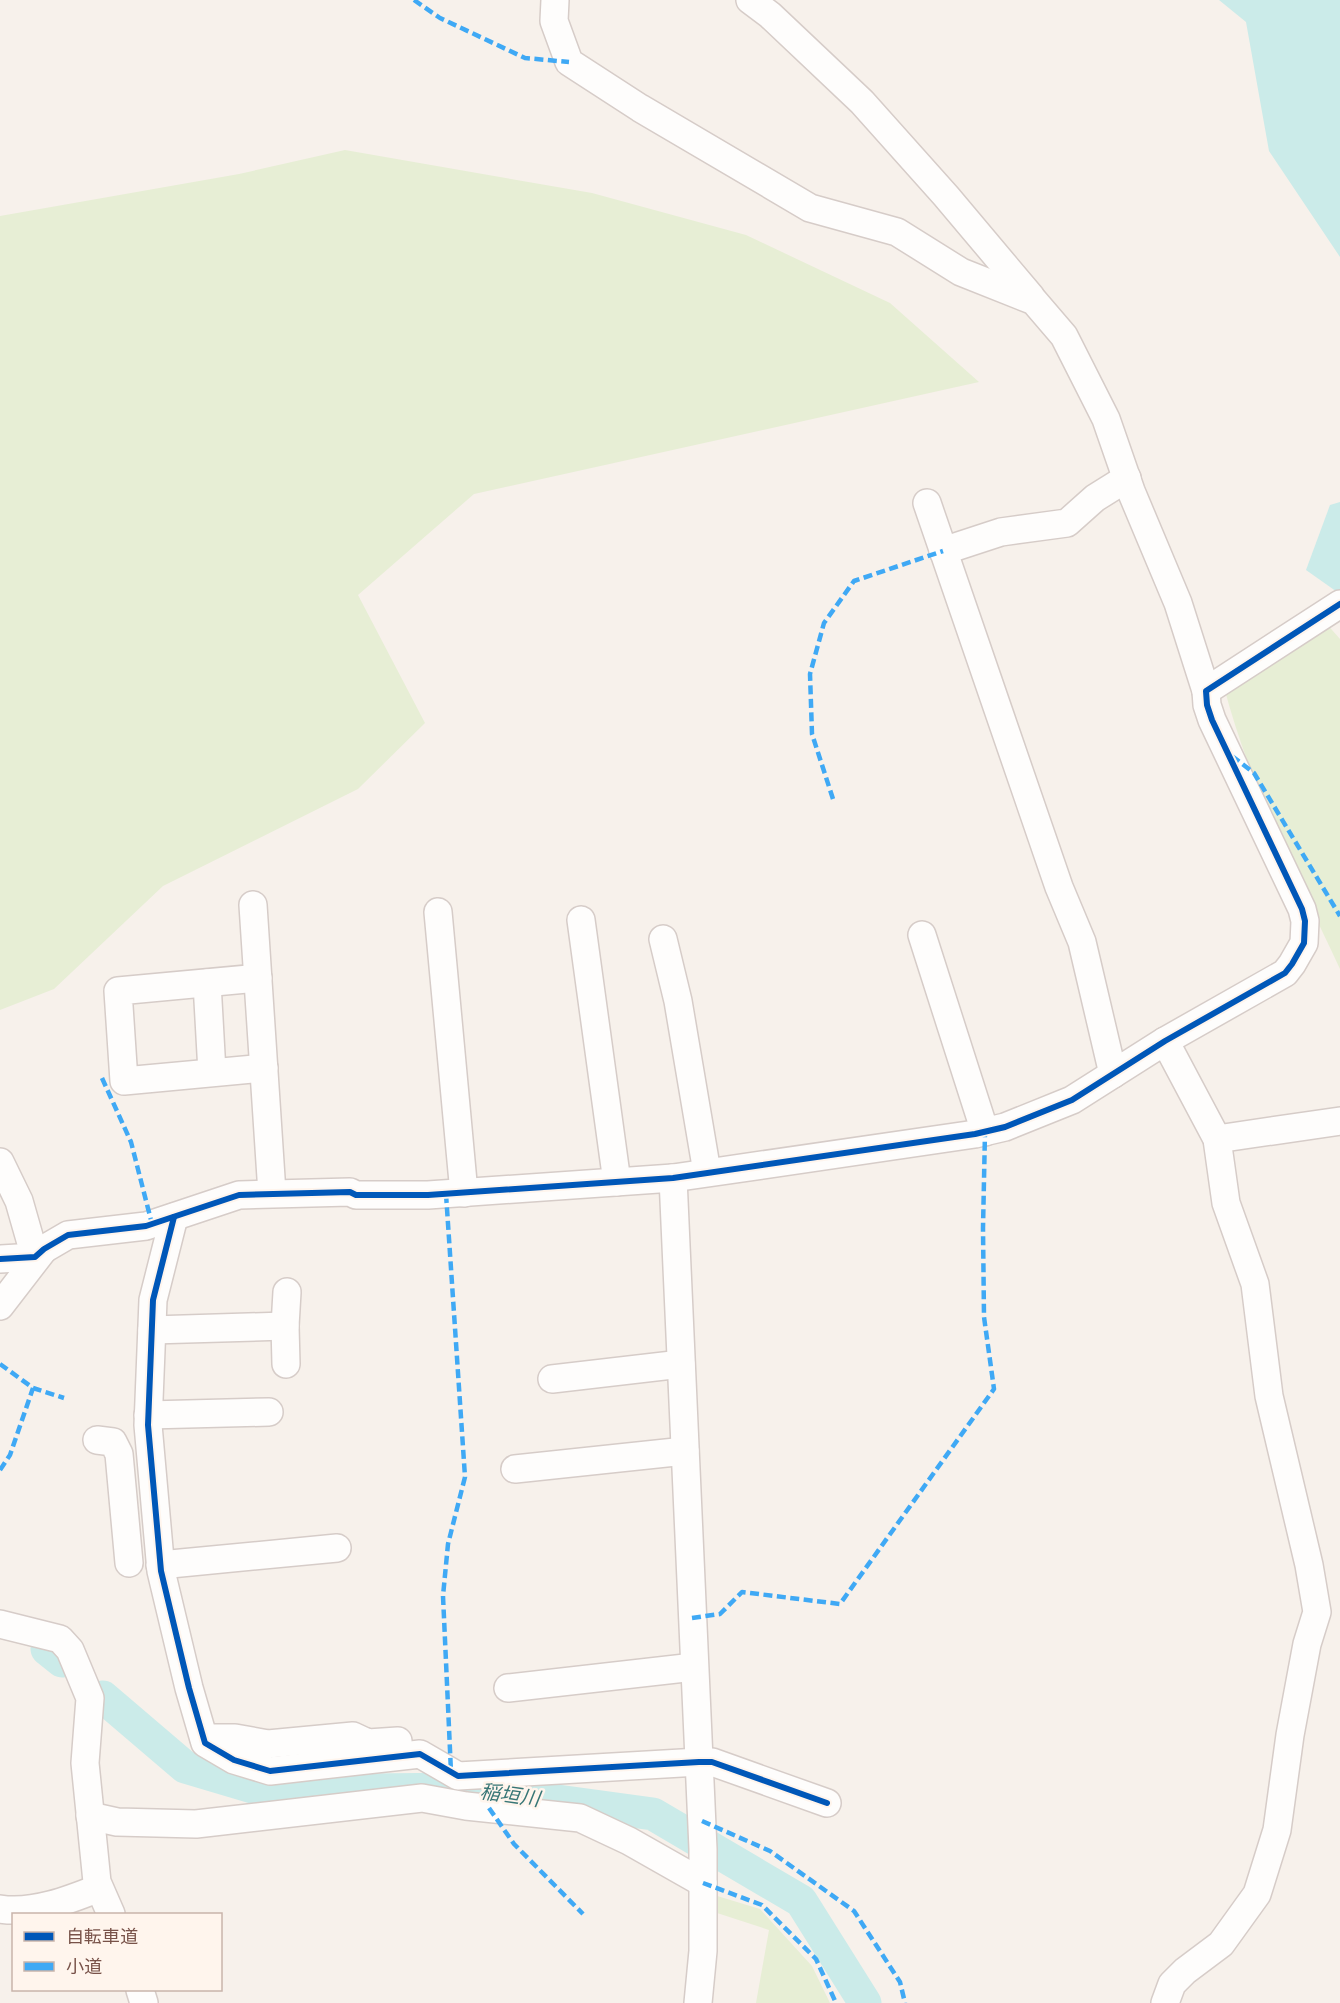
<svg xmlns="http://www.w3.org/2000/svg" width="1340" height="2003" viewBox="0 0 1340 2003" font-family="Rubik,'Noto Sans JP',sans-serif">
	<rect width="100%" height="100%" fill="#f7f1eb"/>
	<g fill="#e7eed5">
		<polygon points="345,150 592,193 746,235 890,303 979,382 474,494 358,595 425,723 358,789 163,886 54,989 0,1010 0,216 239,174"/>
		<path d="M1325,622L1340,639V969C1297,877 1250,786 1224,687Z"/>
		<polygon points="714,1895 760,1909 812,1966 830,2003 756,2003 769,1930 714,1912"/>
	</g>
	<g fill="#cbebe9">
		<polygon points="1219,0 1340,0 1340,257 1269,151 1246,22"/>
		<polygon points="1340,502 1340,594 1306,570 1330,505"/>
	</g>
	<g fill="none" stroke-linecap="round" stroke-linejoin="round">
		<g stroke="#cbebe9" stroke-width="33">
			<polyline points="47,1649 62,1661"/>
			<polyline points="103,1697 185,1767 266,1791 469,1789 653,1814 801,1901 865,2003"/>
		</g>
		<g stroke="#d6ccc8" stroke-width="30">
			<g id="minor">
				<polyline points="555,0 554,21 569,62 640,108 810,208 897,232 961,272 1034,301 1064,336 1106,419 1131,491 1178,603 1206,691"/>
				<polyline points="750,0 770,15 862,102 946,196 1031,297"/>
				<polyline points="927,503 1059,887 1082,942 1113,1074"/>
				<polyline points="943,551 1001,532 1067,523 1095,498 1127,478"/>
				<polyline points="253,905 272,1193"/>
				<polyline points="438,912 464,1193"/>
				<polyline points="581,920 617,1182"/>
				<polyline points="922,935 985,1132"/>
				<polyline points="663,939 678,1001 707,1172"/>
				<polyline points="258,978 118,991 124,1081 264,1068"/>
				<polyline points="207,983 212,1072"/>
				<polyline points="1165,1041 1217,1139 1226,1203 1255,1284 1269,1396 1309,1565 1317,1612 1307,1644 1290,1735 1277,1830 1257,1894 1221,1944 1185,1971 1172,1984 1165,2003"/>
				<polyline points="1217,1139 1340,1121"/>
				<polyline points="0,1162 19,1201 35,1257"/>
				<polyline points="673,1178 703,1849 703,1951 698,2003"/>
				<polyline points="174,1217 153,1300 148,1425 161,1571 189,1688 205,1743 234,1760 270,1771 420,1754 458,1776 699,1762 712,1762 827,1803"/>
				<polyline points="0,1259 35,1257 44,1249 68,1235 146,1226 239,1195 350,1192 356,1195 428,1195 673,1178 975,1134 1005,1127 1072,1100 1165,1041 1285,973 1292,964 1304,943 1305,921 1302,909 1212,720 1207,705 1206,691 1340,604"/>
				<polyline points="0,1306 44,1249"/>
				<polyline points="152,1330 285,1326"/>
				<polyline points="286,1364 285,1326 287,1292"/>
				<polyline points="552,1379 681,1364"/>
				<polyline points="148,1415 269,1412"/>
				<polyline points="97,1440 113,1442 119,1454 129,1563"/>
				<polyline points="515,1469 685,1451"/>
				<polyline points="160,1565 337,1548"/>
				<polyline points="0,1624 60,1639 70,1650 90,1698 85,1763 97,1882 111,1914"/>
				<polyline points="508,1688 694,1667"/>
				<polyline points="204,1738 235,1738 268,1744 353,1736 368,1743 398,1741"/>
				<polyline points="90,1816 117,1822 196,1824 422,1798 466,1806 580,1818 629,1841 703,1883"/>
				<path d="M0,1909C33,1914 69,1900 99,1888"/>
				<polyline points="140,1990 144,2003"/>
			</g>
		</g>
		<use href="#minor" stroke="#fefdfc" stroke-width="27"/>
		<g stroke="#3fa9f5" stroke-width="4.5" stroke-dasharray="9 4.5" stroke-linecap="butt">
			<polyline points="414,0 440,18 525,58 569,62"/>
			<polyline points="1232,756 1254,773 1340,916"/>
			<polyline points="833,799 812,734 810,674 824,623 854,581 943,551"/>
			<polyline points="102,1078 131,1142 152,1224"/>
			<polyline points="446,1194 465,1477 448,1544 443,1596 451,1772"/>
			<polyline points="0,1364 33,1388 64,1398"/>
			<polyline points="0,1470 10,1455 33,1388"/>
			<polyline points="692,1618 720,1614 742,1592 840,1604 994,1389 984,1317 983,1228 985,1132"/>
			<polyline points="489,1808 514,1844 583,1914"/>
			<polyline points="702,1821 770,1851 854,1911 900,1982 905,2003"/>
			<polyline points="703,1883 762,1905 816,1959 836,2003"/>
		</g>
		<g stroke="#fff5ed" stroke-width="10">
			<g id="cycleway">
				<polyline points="174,1217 153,1300 148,1425 161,1571 189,1688 205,1743 234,1760 270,1771 420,1754 458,1776 699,1762 712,1762 827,1803"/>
				<polyline points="0,1259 35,1257 44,1249 68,1235 146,1226 239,1195 350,1192 356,1195 428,1195 673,1178 975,1134 1005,1127 1072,1100 1165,1041 1285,973 1292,964 1304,943 1305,921 1302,909 1212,720 1207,705 1206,691 1340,604"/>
			</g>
		</g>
		<use href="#cycleway" stroke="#0057b8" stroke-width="6"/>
	</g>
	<g text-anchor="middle" stroke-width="5" stroke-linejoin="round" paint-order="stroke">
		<g font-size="20" font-style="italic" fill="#387676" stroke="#fff5ed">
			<text transform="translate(510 1795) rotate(8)" y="7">稲垣川</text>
		</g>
	</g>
	<rect x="12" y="1913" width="210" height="78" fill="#fff5ed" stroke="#c9b4ab" stroke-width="1.5"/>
	<rect x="24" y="1932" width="30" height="9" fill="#0057b8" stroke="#c9b4ab" stroke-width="1.5"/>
	<text x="66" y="1943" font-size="18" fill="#785249">自転車道</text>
	<rect x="24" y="1962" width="30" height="9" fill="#3fa9f5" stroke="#c9b4ab" stroke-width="1.5"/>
	<text x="66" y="1973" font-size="18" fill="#785249">小道</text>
</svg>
